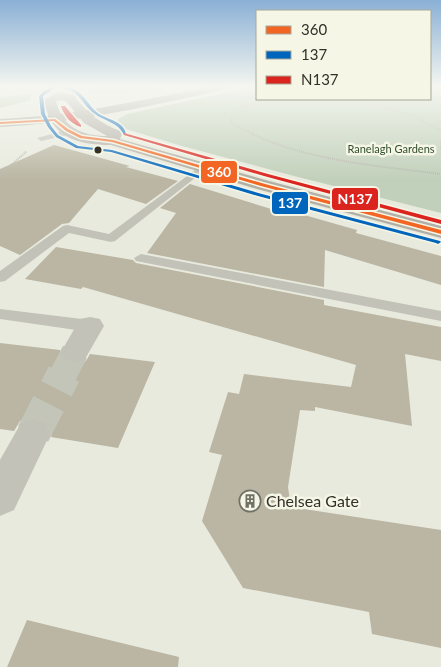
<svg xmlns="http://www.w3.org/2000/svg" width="441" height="667" viewBox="0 0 441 667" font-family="Lato,sans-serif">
	<rect width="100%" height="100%" fill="#e9eade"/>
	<g fill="#c1d0ba">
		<polygon points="100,87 163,87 119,93 89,93 87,88"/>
		<polygon points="253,87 257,87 257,99 430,99 430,87 441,87 441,213 298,177 182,146 126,129 118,122 118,119 127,114"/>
		<polygon points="31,94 31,100 0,108 0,97"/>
	</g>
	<polygon fill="#e9eade" points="27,87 79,87 78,89 31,93 24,92"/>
	<g fill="#bab6a3">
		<polygon points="54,145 130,166 126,167 178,181 146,204 98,189 69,223 62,224 20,255 0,246 0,169"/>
		<polygon points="190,184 281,212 283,209 357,230 356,233 441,256 441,285 325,250 324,287 147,253 176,213 160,208"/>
		<polygon points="56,247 133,260 136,263 324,300 324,305 441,327 441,361 405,354 412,426 315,407 315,411 300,410 288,487 291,507 441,530 441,648 372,634 369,612 243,588 202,521 222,455 209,452 228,392 239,394 244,374 351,387 356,365 83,287 81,289 25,279"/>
		<polygon points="0,343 60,350 63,360 74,365 86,361 90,354 155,362 118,448 51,437 52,433 47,422 34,417 20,421 14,431 0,429"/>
		<polygon points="27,620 179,657 178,667 7,667"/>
	</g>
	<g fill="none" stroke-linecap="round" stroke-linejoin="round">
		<polyline stroke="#c4c5b9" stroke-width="27" stroke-dasharray="27 13" stroke-linecap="butt" points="63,375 75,352"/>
		<polyline stroke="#c4c5b9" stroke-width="34" stroke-dasharray="34 17" stroke-linecap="butt" points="33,434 64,374"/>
		<g stroke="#b8b7ae" stroke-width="1" stroke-dasharray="1 1" stroke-linecap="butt">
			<polyline points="357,99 412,115 441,131"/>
			<polyline points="255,135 232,124 231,117 240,108 266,99"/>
		</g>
		<g stroke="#b8b7ae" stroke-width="2" stroke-dasharray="1 1" stroke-linecap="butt">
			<path d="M252,134C310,161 378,166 441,174"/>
			<polyline points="441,141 441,151"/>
			<polyline points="0,175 27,151"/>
		</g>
		<g fill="#c2c2b8" fill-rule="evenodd">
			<polygon points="70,129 73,130 73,134 41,141 37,138"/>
			<polygon points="202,165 205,166 205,170 115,241 111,242 69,233 5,281 0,282 0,271 63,226 67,225 109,234"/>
			<polygon points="141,254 441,311 441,321 136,261 134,258"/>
			<polygon points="0,309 90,320 96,322 98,326 96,330 90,332 0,319"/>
		</g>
		<g fill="#c2c2b8" fill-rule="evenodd">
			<polygon points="90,317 100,319 104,326 85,359 75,363 65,359 61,352 80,319"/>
			<polygon points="33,419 45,423 50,434 14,510 0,516 0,460 21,423"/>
		</g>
		<path fill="#b1b0a7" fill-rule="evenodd" d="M58,92L74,95C86,113 100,123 120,131L122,134L120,139L269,181L441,226V238L257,189L111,145C77,145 50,137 44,100ZM60,100L66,101L84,123L107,136C82,136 62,127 56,101Z"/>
		<path fill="#acaca2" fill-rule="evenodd" d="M208,87H229L223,90C149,106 76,123 0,127V119C71,116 138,101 208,87Z"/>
		<g stroke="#f5f6e6" stroke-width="3">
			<polygon id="bus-1" points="55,119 68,129 82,136 113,140 265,184 441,230 441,234 261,186 112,142 80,138 66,131 54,121 0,124 0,122"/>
		</g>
		<g stroke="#f5f6e6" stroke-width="3">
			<g id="bus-2">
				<polygon points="52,87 56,87 43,96 45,114 51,126 58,135 78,146 112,150 262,194 440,241 441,242 438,244 436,243 258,196 111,152 76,148 56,137 48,127 41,114 39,96 44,91"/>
				<path d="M61,87C67,87 72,88 77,91C86,97 90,108 99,114C109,120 125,122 126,135H124C118,122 106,122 95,114C87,109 83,100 76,94C72,90 66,89 61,87Z"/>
			</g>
		</g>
		<g stroke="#f5f6e6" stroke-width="3">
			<g id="bus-3">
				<path d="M61,106H65L81,125V127C71,124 64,116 61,106Z"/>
				<polygon points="124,133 268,174 441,220 441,224 264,176 124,135"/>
			</g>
		</g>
		<use href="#bus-1" fill="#f26522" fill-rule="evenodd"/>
		<use href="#bus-2" fill="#0065bd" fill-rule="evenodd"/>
		<use href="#bus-3" fill="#dc241f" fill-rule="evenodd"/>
	</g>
	<linearGradient id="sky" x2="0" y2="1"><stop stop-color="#8ab0d5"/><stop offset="0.48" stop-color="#f5f6f0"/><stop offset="1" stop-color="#f5f6f0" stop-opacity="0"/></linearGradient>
	<rect width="441" height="180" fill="url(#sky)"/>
	<defs>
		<g id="building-ring" transform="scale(1.125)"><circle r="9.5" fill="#f5f6e6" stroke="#727167" stroke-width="1.5"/><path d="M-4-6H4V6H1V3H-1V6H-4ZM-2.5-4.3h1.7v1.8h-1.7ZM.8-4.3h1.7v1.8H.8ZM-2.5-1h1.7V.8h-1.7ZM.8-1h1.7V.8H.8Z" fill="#727167"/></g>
	</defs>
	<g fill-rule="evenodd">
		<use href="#building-ring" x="250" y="501"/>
	</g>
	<circle fill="#323027" stroke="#f5f6e6" stroke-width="2" cx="98" cy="150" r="4.5"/>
	<g text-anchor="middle" stroke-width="5" stroke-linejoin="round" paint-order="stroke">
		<g font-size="11" fill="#324d2e" stroke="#f5f6e6">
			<text x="391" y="153">Ranelagh Gardens</text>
		</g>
		<g font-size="16" fill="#323027" stroke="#f5f6e6" text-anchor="start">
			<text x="266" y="507">Chelsea Gate</text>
		</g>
	</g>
	<g stroke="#f5f6e6" stroke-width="2">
		<rect x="200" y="160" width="38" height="24" rx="5" fill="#f26522"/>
		<rect x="331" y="187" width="48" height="24" rx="5" fill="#dc241f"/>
		<rect x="271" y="191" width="38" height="24" rx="5" fill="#0065bd"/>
	</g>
	<g font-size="14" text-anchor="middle" font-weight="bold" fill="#fff">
		<text x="219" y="177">360</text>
		<text x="355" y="204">N137</text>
		<text x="290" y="208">137</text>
	</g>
	<rect x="256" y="10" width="175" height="90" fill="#f5f6e6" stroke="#a7a79a"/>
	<rect x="266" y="26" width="25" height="8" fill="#f26522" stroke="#a7a79a"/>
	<text x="301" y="35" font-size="15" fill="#323027">360</text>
	<rect x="266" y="51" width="25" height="8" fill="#0065bd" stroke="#a7a79a"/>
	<text x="301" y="60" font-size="15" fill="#323027">137</text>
	<rect x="266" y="76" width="25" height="8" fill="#dc241f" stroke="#a7a79a"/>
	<text x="301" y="85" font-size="15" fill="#323027">N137</text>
</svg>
